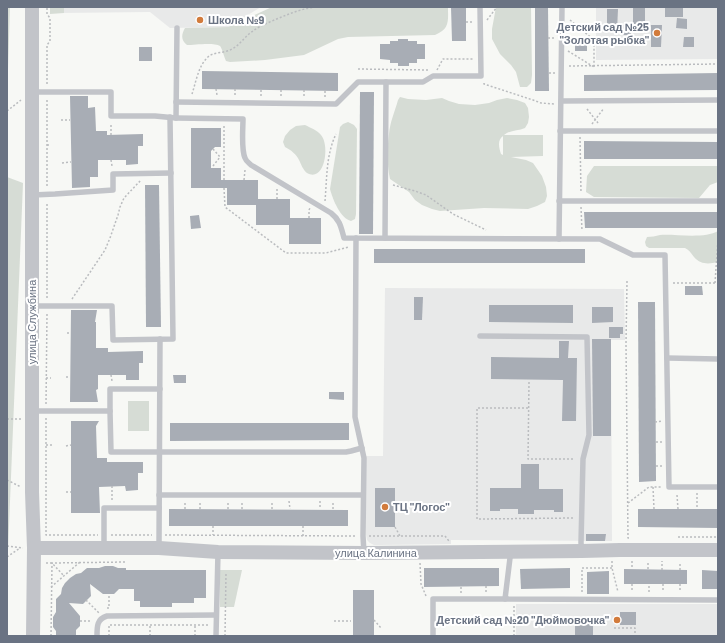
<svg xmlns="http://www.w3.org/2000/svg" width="725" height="643" viewBox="0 0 725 643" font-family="Barlow,sans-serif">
	<rect width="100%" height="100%" fill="#f7f8f5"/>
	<g fill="#e8e9e9">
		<polygon points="60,7 261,7 228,27 170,28 150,12 60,13"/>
		<polygon points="596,7 718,7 718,59 596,60"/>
		<polygon points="385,288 624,289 625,340 611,340 612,541 451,540 451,544 380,545 374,545 370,543 367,540 366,535 366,456 383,456"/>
		<rect x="516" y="604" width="202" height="32"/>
	</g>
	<g fill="#d6dcd5" fill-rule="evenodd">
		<polygon points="7,7 10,7 7,101"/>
		<polygon points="50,7 64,7 64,13 50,14"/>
		<path d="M272,7H448C448,21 450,29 435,35L348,37L338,39L304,55L265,60L230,62L226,61C224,57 222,48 220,46C214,42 194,45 187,45C181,40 181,35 185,28L228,27Z"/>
		<polygon points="496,7 531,7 532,75 531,83 527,87 520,87 516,72 511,65 500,54 492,39 492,29"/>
		<path d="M400,97L408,99L426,100L442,98L449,101L459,104L475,105L489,103L497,100L507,98L517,100L525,103L528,108L529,117L528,123L525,128C518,131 510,130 504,135H543V156L511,157L526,160L533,163L542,176L546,187L547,196L545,202L537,206L528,209L484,208L440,211L432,209L422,205L415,200L409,192L390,179C387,165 387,148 389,134C390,122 395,111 398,100ZM503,136V155L501,154C499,148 497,140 503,136Z"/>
		<path d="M348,122L354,125L357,129L356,214L355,219L351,221C340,218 333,200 330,189L340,127L343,124Z"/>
		<path d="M305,125C311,128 317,130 321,135C330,145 325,183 307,173C303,170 301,164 299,160C296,154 291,150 285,147L283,142L285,136L290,130L296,126Z"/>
		<polygon points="594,166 718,166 718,182 710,185 699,198 594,197 586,192 587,176"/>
		<polygon points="7,177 23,183 7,575"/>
		<path d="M718,231V262C709,264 701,265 694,257C691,253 689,250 685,248H649L646,246L645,242L647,237C651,237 656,236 660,235C676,234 705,239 718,231Z"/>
		<rect x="128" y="401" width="21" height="30"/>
		<polygon points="220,570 242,570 234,607 220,607"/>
	</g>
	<g fill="#a8adb5">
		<polygon points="451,7 466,7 466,41 452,41"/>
		<polygon points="535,7 548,7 549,91 535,91"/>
		<rect x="633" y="7" width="12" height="17"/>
		<rect x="665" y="7" width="18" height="10"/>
		<polygon points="607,9 618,9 617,31 607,31"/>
		<polygon points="677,18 687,19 687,29 676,28"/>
		<rect x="621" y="25" width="10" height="10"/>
		<polygon points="651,25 662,25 661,47 651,47"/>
		<polygon points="684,37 694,37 694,47 683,47"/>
		<polygon points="398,39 408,39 408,41 417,41 417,44 425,44 425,59 417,59 417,63 409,63 409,66 398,66 398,63 390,63 390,60 380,59 380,44 390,44 390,41 398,41"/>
		<rect x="575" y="43" width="12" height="8"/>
		<rect x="139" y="47" width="13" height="14"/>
		<polygon points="202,71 338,73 338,91 202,89"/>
		<polygon points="718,73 718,90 584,91 584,75"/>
		<polygon points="360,92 374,92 373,234 359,234"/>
		<polygon points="70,96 88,96 88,108 95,107 96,131 107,131 107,135 143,134 143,146 138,146 138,164 126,165 126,160 98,160 98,177 90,177 90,187 72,188"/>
		<polygon points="191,128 221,128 221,147 215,147 211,151 211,168 221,168 221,180 258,180 258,199 290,199 290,218 321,218 321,244 289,244 289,225 256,225 256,205 227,205 227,188 191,188"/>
		<polygon points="584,141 718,142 718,159 584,159"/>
		<polygon points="145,185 159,185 161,327 146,327"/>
		<polygon points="584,212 717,212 717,228 585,228"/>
		<polygon points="199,215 201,228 191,229 190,216"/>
		<rect x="374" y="249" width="211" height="14"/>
		<polygon points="685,286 702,286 703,295 685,295"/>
		<polygon points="414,297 423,297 422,320 414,320"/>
		<polygon points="638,302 655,302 656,481 639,482"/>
		<polygon points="489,305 573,305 573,323 489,322"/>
		<polygon points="592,307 613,307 613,322 592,323"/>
		<polygon points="71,310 97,310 95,322 96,322 96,348 108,348 108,352 143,351 143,363 139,363 139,380 126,380 126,375 98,375 98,389 96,390 98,402 70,402"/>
		<polygon points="609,327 623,327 623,334 620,334 620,338 609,338"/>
		<polygon points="592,339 611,339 611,436 593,436"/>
		<polygon points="559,341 569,341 568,358 577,358 576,421 562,421 563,380 491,379 491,357 559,358"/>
		<polygon points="173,375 186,375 186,383 174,383"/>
		<polygon points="329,392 344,392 344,400 329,399"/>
		<polygon points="71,421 99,421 96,426 97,458 107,458 107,462 143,462 143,473 138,473 138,490 126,491 125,486 99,487 100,513 71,513"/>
		<polygon points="170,423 349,423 349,440 170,441"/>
		<polygon points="521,464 539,464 539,489 563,489 563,512 554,512 554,510 534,510 534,514 518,514 518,509 500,509 500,511 490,511 490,488 521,488"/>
		<rect x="375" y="488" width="20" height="39"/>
		<polygon points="169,509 348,510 348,526 169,526"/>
		<polygon points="638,509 718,509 718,528 638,527"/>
		<polygon points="586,534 606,534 605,541 586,541"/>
		<polygon points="105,566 113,566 118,568 126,568 126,570 206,570 206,598 194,598 194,603 172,603 172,607 140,607 140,601 134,601 134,589 119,589 114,594 103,594 90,584 91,596 83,604 69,603 80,616 80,626 76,630 76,636 56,636 56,631 53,627 53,617 56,612 56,599 61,594 62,588 65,583 70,578 76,574 81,573 87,568 99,568"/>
		<polygon points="424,568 499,568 499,586 424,587"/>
		<polygon points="570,568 570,588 521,589 520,569"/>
		<polygon points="624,569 687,570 687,584 624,584"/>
		<polygon points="702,570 718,571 718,589 702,589"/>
		<polygon points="609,571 609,594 587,594 587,572"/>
		<rect x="353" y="590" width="21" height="46"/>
		<rect x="620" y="612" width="16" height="13"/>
		<rect x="575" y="617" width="18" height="19"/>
	</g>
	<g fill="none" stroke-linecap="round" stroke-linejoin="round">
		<g stroke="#babcbf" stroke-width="1.5" stroke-dasharray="2 2" stroke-linecap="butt">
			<polyline points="487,20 497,7"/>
			<polyline points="570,20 594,40 594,67"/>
			<polyline points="466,22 472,22"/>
			<polyline points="548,38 555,38"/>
			<polyline points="568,51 594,67"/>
			<polyline points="569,66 718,64"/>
			<polyline points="358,69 430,70"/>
			<polyline points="437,70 443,59 473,59"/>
			<polyline points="549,73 555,73"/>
			<polyline points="484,83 484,84 533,100 541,103 554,104"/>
			<polyline points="47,84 47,45 50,41 50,18 47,14 47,7"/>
			<polyline points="216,89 217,95"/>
			<polyline points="235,89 235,96"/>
			<path d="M192,94C196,82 198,67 207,58C213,51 224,54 232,49C240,45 245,36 253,31C258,27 265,24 272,21C286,15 300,9 315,7"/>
			<polyline points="261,96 261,90"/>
			<polyline points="281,96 281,90"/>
			<polyline points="304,96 304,90"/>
			<polyline points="325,97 325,91"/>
			<polyline points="587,109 598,123"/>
			<polyline points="7,111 21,100"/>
			<polyline points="61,120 70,120"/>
			<polyline points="592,124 604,108"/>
			<polyline points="224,126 224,180"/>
			<polyline points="111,135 111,123"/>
			<polyline points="580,137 581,193"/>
			<polyline points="47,145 51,145"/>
			<polyline points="111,160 112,166"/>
			<polyline points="62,163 71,162"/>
			<polyline points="213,166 220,157 213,149"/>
			<polyline points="244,180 245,170"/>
			<polyline points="393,185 415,191 426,195 453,214 486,230"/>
			<polyline points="47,186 47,100"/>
			<polyline points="224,188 225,207 286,253 326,253 349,247"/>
			<polyline points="277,199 277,189"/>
			<path d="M325,201C327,178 326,155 336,134"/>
			<polyline points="581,207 582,231"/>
			<polyline points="309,218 309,210 310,208"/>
			<polyline points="627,281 626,344 628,538 630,538"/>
			<polyline points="673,283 718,283"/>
			<polyline points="715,283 718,239"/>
			<polyline points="47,298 47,202"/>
			<polyline points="72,299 105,250 110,238 118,215 120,207 124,198 141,180"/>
			<polyline points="67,333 70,333"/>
			<polyline points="111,375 112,381"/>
			<polyline points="66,377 70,377"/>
			<polyline points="46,378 51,378"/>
			<polyline points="529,382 528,459 575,459"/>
			<polyline points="46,404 47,314"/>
			<polyline points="528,408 477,408 477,519 575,518"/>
			<polyline points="46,418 46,535 98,535"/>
			<polyline points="7,419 21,419"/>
			<polyline points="655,422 662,421"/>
			<polyline points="656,442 662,442"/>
			<polyline points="46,445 52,445"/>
			<polyline points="66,446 71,445"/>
			<polyline points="656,466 662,466"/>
			<polyline points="7,480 21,487"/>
			<polyline points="112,486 112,501"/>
			<polyline points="653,487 654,509"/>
			<polyline points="66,492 71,492"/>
			<polyline points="697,493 697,509"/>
			<polyline points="718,493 718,509"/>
			<polyline points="677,495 678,509"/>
			<polyline points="289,501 290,509"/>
			<polyline points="320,501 320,509"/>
			<polyline points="185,503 185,509"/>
			<polyline points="200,503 200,509"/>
			<polyline points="228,503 228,509"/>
			<polyline points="242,503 242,509"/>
			<polyline points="628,503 649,487 661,487"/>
			<polyline points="272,509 272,503"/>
			<polyline points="333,509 333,501"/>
			<polyline points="213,526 213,535"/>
			<polyline points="303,526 303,536"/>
			<polyline points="395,527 400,536"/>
			<polyline points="111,535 152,535"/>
			<polyline points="165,535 356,536"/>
			<polyline points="369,536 445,536 449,541"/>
			<polyline points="678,537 718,537"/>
			<polyline points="7,546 23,548"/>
			<polyline points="7,557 20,548"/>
			<polyline points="612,561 612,568 618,592"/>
			<polyline points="632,561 632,569"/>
			<polyline points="46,563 52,563 64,576"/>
			<polyline points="420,563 421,584 426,596"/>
			<polyline points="648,569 648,561"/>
			<polyline points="662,570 662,561"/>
			<polyline points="680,570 680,562"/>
			<polyline points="632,584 632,592"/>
			<polyline points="663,584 663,592"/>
			<polyline points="680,584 680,592"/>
			<polyline points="486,586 486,593"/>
			<polyline points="51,587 80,562"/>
			<polyline points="461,587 461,593"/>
			<polyline points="582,592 582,568 612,568"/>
			<polyline points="649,592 649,584"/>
			<polyline points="86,600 99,613"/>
			<polyline points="107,608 109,608 109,594"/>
			<polyline points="374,620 381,628"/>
			<polyline points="80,621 91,621"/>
			<polyline points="334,621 351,621"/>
			<polyline points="150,626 150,636"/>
			<polyline points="614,628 635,628 635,636"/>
			<polyline points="51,636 52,563 126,562"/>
			<polyline points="109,636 109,625 209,625"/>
			<polyline points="195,636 195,625"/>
			<polyline points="225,636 226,572"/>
			<polyline points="514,636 514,606"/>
		</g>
		<g stroke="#c2c4c9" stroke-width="5.5">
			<polyline points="32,92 111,92 111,116 155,116 176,118 177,28"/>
			<polyline points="561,101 718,100"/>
			<polyline points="176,102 336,104 358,82 423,82 433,76 481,76 480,7"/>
			<path d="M176,118L243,119C243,129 241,149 245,158C246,161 249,163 251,165L331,213C340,220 341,227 344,238L600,239L633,255H665L669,487H718"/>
			<polyline points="560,131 718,131"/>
			<polyline points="33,195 55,194 113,190 113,174 171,173"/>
			<polyline points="559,201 718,201"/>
			<polyline points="356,238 355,417 364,458 363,536 364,553"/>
			<polyline points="385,238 386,82"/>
			<polyline points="559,239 562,7"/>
			<polyline points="32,306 112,306 113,340 173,339 170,117"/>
			<polyline points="480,336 587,337 589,435 583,459 581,543 582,551"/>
			<polyline points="667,358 718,359"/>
			<polyline points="32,411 110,411 111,452 346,452 351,451 362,448"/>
			<polyline points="110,411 110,389 160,389"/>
			<polyline points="159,495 363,495"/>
			<polyline points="159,547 160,339"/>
			<polyline points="104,548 104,508 159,508"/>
			<polyline points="512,552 510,558 505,599 718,600"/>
			<path d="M97,636C97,626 97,619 107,616L216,615"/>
			<polyline points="216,636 218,552"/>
			<polyline points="433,636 433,599 505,599"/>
		</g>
		<g stroke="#c2c4c9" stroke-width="14">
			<polyline points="32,7 32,492 34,548 33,636"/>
			<polyline points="34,548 159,548 218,552 364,553 582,551 620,550 718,550"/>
		</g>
	</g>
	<g fill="#d27b3c" stroke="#fff" stroke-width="1.5">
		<circle cx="200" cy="20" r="4"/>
		<circle cx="657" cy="33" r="4"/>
		<circle cx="385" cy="507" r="4"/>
		<circle cx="617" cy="620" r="4"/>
	</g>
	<g text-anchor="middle" stroke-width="4" stroke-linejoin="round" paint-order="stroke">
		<g font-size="11" font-weight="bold" fill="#6a7383" stroke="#fff" text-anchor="start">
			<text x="208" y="24">Школа №9</text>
			<text x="649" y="31" text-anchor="end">Детский сад №25<tspan x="649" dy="13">"Золотая рыбка"</tspan></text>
			<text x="393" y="511">ТЦ "Логос"</text>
			<text x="609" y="624" text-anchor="end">Детский сад №20 "Дюймовочка"</text>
		</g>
		<g font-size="11" fill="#6a7383" stroke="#fff">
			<text transform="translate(32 322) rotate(-90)" y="4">улица Службина</text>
			<text x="376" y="557">улица Калинина</text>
		</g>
	</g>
	<rect width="725" height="643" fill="none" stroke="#6a7383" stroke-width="16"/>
</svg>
